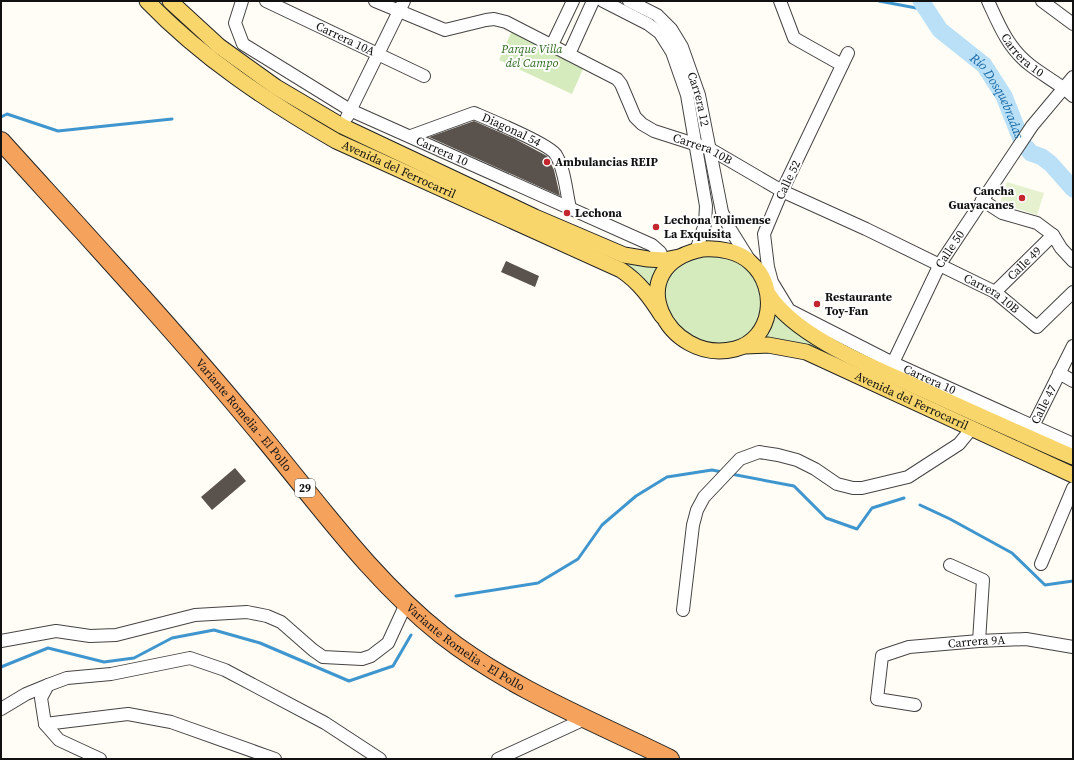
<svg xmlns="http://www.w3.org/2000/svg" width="1074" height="760" viewBox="0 0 1074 760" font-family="'Source Serif 4',serif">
	<rect width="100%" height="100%" fill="#fffdf5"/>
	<g fill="#d5ebbd">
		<polygon points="514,26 586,62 572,94 499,60"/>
		<polygon points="732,253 766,286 888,374 806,352 698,346 608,256"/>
	</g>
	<polygon fill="#e6f2cf" points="1007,182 1044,193 1037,215 1000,203"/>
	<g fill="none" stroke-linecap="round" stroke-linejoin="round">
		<g stroke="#3f96cf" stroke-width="3">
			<polyline points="879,1 927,10"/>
			<polyline points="1,117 7,114 58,131 172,119"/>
			<polyline points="731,474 794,486 826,518 857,529 872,508 904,498"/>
			<polyline points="920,505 950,519 1012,553 1045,585 1073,581"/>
			<polyline points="456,596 538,583 578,559 602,525 636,496 667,477 712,470 722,472"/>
			<polyline points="1,667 48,648 104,662 134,658 172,638 214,630 260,643 349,681 393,666 411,635"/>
		</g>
		<path stroke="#b9e0f7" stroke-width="17" id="s1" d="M921,1L940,30L984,65L1004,96L1023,144L1031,153L1042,157L1051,164L1073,189"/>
	</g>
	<g fill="#5a524d">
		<polygon points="474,121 515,139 547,156 554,170 560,196 429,137"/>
		<polygon points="506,261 539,276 535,287 501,272"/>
		<polygon points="235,468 246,481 212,510 201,497"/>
	</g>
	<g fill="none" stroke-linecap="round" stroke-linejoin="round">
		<g stroke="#444" stroke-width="14">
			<g id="minor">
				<path id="s2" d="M242,1L235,23L243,44L350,110L652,245L660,252L664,260"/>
				<path id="s3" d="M266,1L424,76"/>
				<path id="s4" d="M375,1L445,30L486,20L494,19L506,22L617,79L621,84L635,117L642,124L654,131L710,149L782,191L866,229L995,292L1037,327L1073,292"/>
				<polyline points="603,1 648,24 660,33 672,52 687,95 706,206 705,224 696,251"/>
				<path id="s5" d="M629,1L657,15L671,29L682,47L699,95L722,212L730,229L750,261"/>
				<polyline points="780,1 794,38 842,65"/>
				<path id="s6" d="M988,1C999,25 1008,48 1030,65C1044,76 1060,84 1073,96"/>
				<polyline points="1042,1 1073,24"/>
				<polyline points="552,45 573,1"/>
				<path id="s7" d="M848,53L782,191L764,234L768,267L772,282L789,310L893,363L1073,444"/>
				<polyline points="569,54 593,1"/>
				<polyline points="347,117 404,1"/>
				<path id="s8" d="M411,136L474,113C488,119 551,145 556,155C565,170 566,192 570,208"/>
				<polyline points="982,200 1002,213 1037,223 1053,235 1061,248 1073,261"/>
				<path id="s9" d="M995,292L1053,235"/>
				<path id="s10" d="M890,369L940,264L1032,126L1073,77"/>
				<polyline points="1059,373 1073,381"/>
				<path id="s11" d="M1029,434L1073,346"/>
				<polyline points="1041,564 1073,488"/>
				<polyline points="950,565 983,580 979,641"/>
				<polyline points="683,610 693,525 697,510 704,497 740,459 759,452 778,455 797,460 815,469 837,484 853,488 862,488 908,477 959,444 972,428"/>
				<polyline points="1,641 56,631 90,636 116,635 195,615 247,612 267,616 281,622 313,650 323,657 362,659 371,656 388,643 406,604"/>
				<path id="s12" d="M915,705L877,699L882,656L909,647L979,641L1026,639L1073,647"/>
				<polyline points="1,709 26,694 48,685"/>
				<polyline points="45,724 128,714 171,722 275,759"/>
				<polyline points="100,759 59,740 45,724 41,698 48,685 67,678 111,674 190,658 225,670 325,723 380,759"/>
				<polyline points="498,759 587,718"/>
			</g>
		</g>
		<g stroke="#222" stroke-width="17">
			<g id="major">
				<path id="s13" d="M147,1C202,58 267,101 336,141L621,270C639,282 650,297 662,316"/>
				<polyline points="170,1 219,46 276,87 342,126 535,217 624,255 648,259 664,260 679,257"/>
				<path d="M703,249C719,248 739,251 751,263C779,288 773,339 735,349C667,366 617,266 703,249Z"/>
				<path d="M769,295C796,337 873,367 917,387C969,411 1021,434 1073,457"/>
				<path id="s14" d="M745,346L768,345L806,352L1073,475"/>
			</g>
		</g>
		<g stroke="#222" stroke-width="20">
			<g id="highway">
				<path id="s15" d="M1,141C87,236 175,331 256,429C316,500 369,577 442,635C511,689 593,721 670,759"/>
			</g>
		</g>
		<use href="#minor" stroke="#fff" stroke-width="12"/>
		<use href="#major" stroke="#f9d66b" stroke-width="15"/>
		<use href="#highway" stroke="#f5a25d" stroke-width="18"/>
	</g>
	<g fill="#c4262e" stroke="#fff" stroke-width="1.5">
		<circle cx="547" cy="162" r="4"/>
		<circle cx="1022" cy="198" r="4"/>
		<circle cx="567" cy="213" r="4"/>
		<circle cx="656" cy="227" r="4"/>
		<circle cx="817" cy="304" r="4"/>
	</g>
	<g text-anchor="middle" stroke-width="4" stroke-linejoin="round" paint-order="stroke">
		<rect fill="#fff" stroke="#585858" stroke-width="1" x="295" y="479" width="20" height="18" rx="3"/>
		<g font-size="11" font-weight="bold" fill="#111">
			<text x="305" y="492">29</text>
		</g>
		<g font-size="12" fill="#111" stroke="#fff">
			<text dy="4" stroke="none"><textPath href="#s3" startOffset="88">Carrera 10A</textPath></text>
			<text dy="4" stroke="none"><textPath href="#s6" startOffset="65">Carrera 10</textPath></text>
			<text dy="4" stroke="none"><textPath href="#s5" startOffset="127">Carrera 12</textPath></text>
			<text dy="4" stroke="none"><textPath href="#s8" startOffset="108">Diagonal 54</textPath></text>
			<text dy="4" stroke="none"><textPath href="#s4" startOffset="381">Carrera 10B</textPath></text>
			<text dy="4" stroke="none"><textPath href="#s2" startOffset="272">Carrera 10</textPath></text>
			<text dy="4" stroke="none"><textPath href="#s13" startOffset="305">Avenida del Ferrocarril</textPath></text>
			<text transform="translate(788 180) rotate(-65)" y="4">Calle 52</text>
			<text dy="4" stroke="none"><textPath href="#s10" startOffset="134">Calle 50</textPath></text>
			<text dy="4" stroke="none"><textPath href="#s9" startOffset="41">Calle 49</textPath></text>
			<text dy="4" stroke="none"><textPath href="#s4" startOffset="705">Carrera 10B</textPath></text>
			<text dy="4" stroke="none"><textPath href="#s7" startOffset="438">Carrera 10</textPath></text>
			<text dy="4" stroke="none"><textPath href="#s14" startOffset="178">Avenida del Ferrocarril</textPath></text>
			<text dy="4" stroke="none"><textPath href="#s11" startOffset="33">Calle 47</textPath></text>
			<text dy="4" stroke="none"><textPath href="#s15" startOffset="366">Variante Romelia - El Pollo</textPath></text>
			<text dy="4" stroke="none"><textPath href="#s12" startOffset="178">Carrera 9A</textPath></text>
			<text dy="4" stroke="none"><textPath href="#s15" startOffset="689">Variante Romelia - El Pollo</textPath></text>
		</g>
		<g font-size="12" font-style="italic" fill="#2f6b1f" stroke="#fff">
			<text x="532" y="53">Parque Villa<tspan x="532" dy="14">del Campo</tspan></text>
		</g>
		<g font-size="12" font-weight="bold" fill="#111" stroke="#fff" text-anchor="start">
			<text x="555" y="166">Ambulancias REIP</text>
			<text x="1014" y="195" text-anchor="end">Cancha<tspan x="1014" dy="14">Guayacanes</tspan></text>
			<text x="575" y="217">Lechona</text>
			<text x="664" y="224">Lechona Tolimense<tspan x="664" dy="14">La Exquisita</tspan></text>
			<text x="825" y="301">Restaurante<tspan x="825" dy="14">Toy-Fan</tspan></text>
		</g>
		<g font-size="13" font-style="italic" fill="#1768a6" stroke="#fff">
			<text dy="5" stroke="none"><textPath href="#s1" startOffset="124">Río Dosquebradas</textPath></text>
		</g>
	</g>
	<rect width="1074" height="760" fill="none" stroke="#111111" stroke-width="4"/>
</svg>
